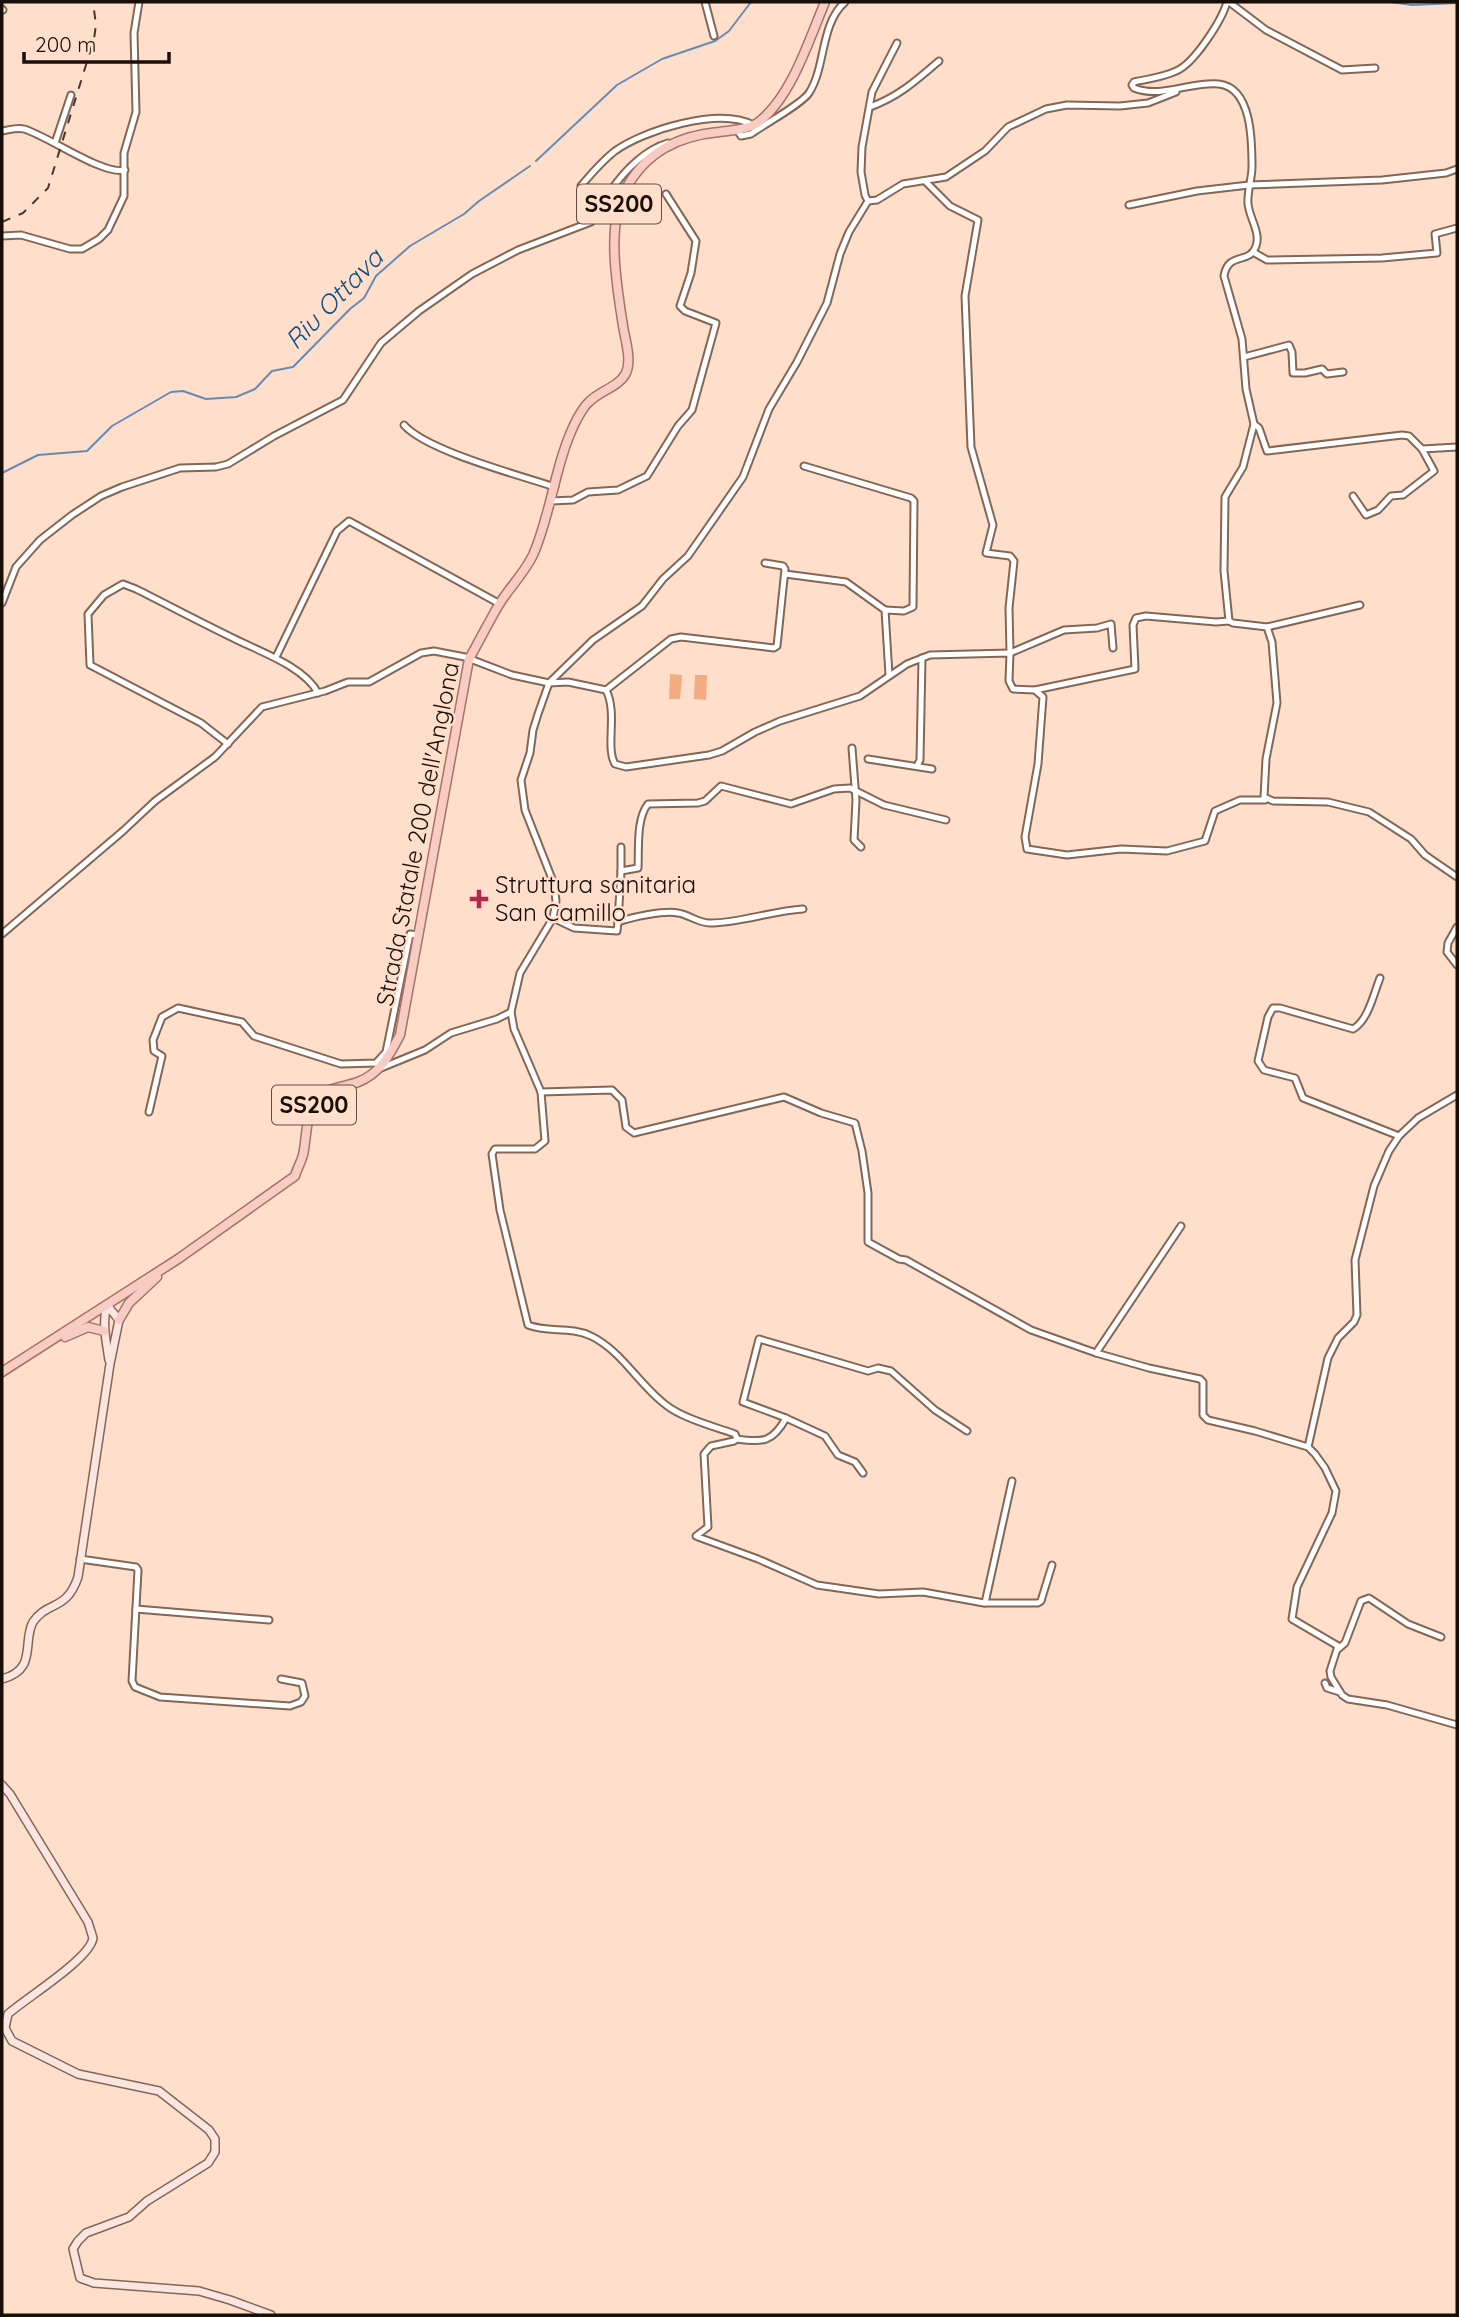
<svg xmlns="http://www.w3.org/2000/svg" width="1459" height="2317" viewBox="0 0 1459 2317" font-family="Quicksand,sans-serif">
	<rect width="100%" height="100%" fill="#ffdecc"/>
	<g fill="#f3ac82">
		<polygon points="670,674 682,675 680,699 669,699"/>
		<polygon points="695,675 707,675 706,700 694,699"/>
	</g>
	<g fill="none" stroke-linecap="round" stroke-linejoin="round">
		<g stroke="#658cb4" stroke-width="2">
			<polyline points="1391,2 1412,5 1457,3"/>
			<polyline points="536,161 617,85 662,59 715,41 729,31 751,2"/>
			<polyline points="2,473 38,455 87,451 112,426 171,392 183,391 206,399 236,397 255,389 272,371 293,367 350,309 364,298 376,276 410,246 464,214 479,201 530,166"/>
		</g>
		<g stroke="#836756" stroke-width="9">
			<g id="street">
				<polyline points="705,2 714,36"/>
				<path d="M1227,2C1222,20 1194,64 1176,71C1164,77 1148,79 1134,82L1132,85L1134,88C1162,99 1190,81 1219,84C1252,88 1252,141 1252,167C1252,179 1247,191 1248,204C1249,217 1261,233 1256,246C1250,265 1228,251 1224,276L1242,339L1246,389L1254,424L1243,467L1225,497L1224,571L1229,621L1233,623L1267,627L1272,642L1277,703L1266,759L1264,797L1273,801L1328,802L1369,812L1411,839L1425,855L1457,877"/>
				<polyline points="1229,2 1266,30 1342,70 1375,68"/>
				<polyline points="2,9 3,10"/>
				<path d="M870,107C898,97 917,80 939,61"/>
				<path d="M737,130L741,136L751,134C763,125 802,104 809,93C826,67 820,24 845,2"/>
				<path d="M2,131C9,130 17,127 24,129C48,136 104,176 125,170"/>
				<polyline points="55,143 71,95"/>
				<polyline points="926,182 950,206 978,220 965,296 971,447 993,525 986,553 1010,556 1014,561 1009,608 1010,653 1064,630 1097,628 1111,624 1113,648"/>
				<path d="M581,186C591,174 602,161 615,151C644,130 719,107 753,125"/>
				<path d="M868,201L849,232L840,254L827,303L797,362L769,409L743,477L688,556L663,579L642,606L593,640L549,683L538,714L533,730L530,753L521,780L525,810L554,884L556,901L553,918L520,973L511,1012L514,1029L541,1092L545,1141L535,1149H495L492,1154L500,1210L528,1325C548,1333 570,1326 591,1336C622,1351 639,1385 666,1405C682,1418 715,1427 735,1434L737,1439L734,1441L711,1446L704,1454L708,1527L696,1536L698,1537L758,1559L817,1585L879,1594L923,1592L984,1603H1038L1041,1601L1052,1565"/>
				<polyline points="868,201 877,200 903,184 946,177 985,151 1008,127 1046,109 1067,105 1120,106 1148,103 1176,92"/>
				<polyline points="868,201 865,195 861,172 862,147 872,92 897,43"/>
				<polyline points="1129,205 1197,191 1249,185 1382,180 1446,173 1457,169"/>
				<polyline points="2,236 21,235 70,249 82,249 99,239 108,230 124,196 124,153 136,112 134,33 139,2"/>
				<polyline points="1253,252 1267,260 1382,258 1437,253 1435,234 1457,228"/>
				<polyline points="1244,357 1289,345 1292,352 1293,373 1305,373 1322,369 1327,374 1343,372"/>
				<polyline points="1254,424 1259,428 1267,451 1402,435 1409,436 1422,449 1457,447"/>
				<path d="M404,425C427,451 519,475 555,487"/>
				<polyline points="804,466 911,498 914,501 913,607 904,611 885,610"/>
				<polyline points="1353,496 1366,515 1378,510 1391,496 1403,495 1434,471 1422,449"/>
				<polyline points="551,501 573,500 588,492 618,490 647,476 678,426 692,410 716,323 685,311 680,306 691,273 696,241 666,194"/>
				<polyline points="785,574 846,582 885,610 889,675"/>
				<path d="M2,603L16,567L40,540L72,515L101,496L122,487L180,468L216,467L228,464L274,436L343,400L381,343L419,311L472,274L518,250L591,222C601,213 604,199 612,189C625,170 646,149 668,143"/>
				<polyline points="1267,627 1360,605"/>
				<polyline points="276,657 337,531 349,521 500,604"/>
				<path d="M606,690C618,713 605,747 615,764L626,767L709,755L722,751L755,732L780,721L860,696L907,664L930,655L1010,653L1009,681L1013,689L1035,690L1043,697L1038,764L1025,837L1027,849L1067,855L1121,849L1167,851L1205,841L1215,811L1240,800H1265"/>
				<polyline points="606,690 671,639 681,637 774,648 777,646 785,569 783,566 765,563"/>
				<polyline points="1035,690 1135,669 1133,625 1136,618 1146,616 1216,622 1229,621"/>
				<path d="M228,744L201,723L90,665L88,614L104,595L123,584L136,589C168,605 200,622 233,638C258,651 304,666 318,693"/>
				<polyline points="852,748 856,800 854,840 861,847"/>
				<polyline points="868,759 932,769"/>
				<polyline points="917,766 920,760 922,658"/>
				<path d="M621,847V871L638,868C639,849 636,819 648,804L698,803L705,801L721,786L791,804L834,789L850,788L884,805L946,820"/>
				<path d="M553,918L574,928L617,931L618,922C632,917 665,910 678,913C690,915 698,923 710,923C740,923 771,911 803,909"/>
				<polyline points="618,922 621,871"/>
				<polyline points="1457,927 1448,943 1447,952 1457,965"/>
				<polyline points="2,934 123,831 155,801 215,757 262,707 325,691 348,682 369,682 421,653 434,651 465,657 512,675 549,683 568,682 606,690"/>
				<path d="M1380,978C1374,993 1368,1021 1353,1029L1280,1008H1273L1268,1017L1258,1061L1264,1070L1295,1078L1303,1098L1399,1136"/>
				<polyline points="381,1068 425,1050 451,1033 497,1019 511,1012"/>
				<polyline points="541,1092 612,1090 622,1100 626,1127 634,1133 784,1097 821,1113 855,1123 862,1151 868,1193 868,1242 899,1259 906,1260 1031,1330 1096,1353 1149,1368 1200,1379 1203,1382 1203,1415 1208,1420 1255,1431 1308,1447 1315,1454 1325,1468 1336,1491 1332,1513 1297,1587 1292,1619 1338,1646 1330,1671 1331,1677 1342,1695 1348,1699 1387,1705 1457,1725"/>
				<polyline points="149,1112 162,1056 154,1051 153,1040 162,1017 178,1008 242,1022 254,1036 341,1064 376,1063 386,1052 410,934 418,935"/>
				<polyline points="1096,1353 1181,1226"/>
				<polyline points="786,1418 825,1436 838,1455 855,1462 863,1473"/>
				<path d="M737,1439C763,1443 773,1442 786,1418L743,1402L759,1339L868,1371L878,1368L891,1371L935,1410L967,1431"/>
				<polyline points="1308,1447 1328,1358 1338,1338 1354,1322 1357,1315 1355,1260 1374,1186 1389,1151 1399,1136 1418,1118 1457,1095"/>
				<polyline points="80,1559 136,1567 138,1570 132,1681 135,1687 160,1697 290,1706 301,1702 305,1696 302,1683 281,1679"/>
				<polyline points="985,1603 1012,1481"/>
				<polyline points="136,1609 269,1620"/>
				<polyline points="1338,1649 1345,1643 1361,1601 1369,1598 1408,1624 1441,1637"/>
				<polyline points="1325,1683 1327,1688 1340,1692"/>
			</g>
		</g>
		<g stroke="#836756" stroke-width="10">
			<g id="secondary">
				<path d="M107,1305C102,1324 106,1340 109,1360"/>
				<path d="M2,1679C38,1670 22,1641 33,1622C47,1601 67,1611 78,1577L110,1364L119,1320L107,1305"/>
				<path d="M2,1785L10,1794L88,1922L93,1938C90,1959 26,1998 8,2014L5,2028L12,2041L78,2074L159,2091L209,2130L215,2139V2152L208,2163L147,2201L129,2217L86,2233L78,2241L73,2249L80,2278L94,2283L199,2291L230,2300L271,2315"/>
			</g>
		</g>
		<g stroke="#a77268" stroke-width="11">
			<g id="primary">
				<polyline points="119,1320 129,1303 157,1277"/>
				<polyline points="65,1337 88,1327 104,1331"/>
				<path d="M2,1372L178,1259L295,1176C297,1169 301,1162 303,1155C307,1137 305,1114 318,1098C327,1087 345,1087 358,1082C380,1074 390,1054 400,1035L469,659C480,640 489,621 500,603C510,587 525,572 533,555C552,512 555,461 577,419C580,414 584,406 589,402C599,391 619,387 626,373C632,360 625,339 623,326C617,287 606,226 625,190C646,152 677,136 719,132C732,130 749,130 760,121C792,95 809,40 825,2"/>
			</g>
		</g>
		<use href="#street" stroke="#fff" stroke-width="5"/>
		<use href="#secondary" stroke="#fbe5e1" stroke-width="7"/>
		<use href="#primary" stroke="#f8cbc3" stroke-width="8"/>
		<polyline stroke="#46372f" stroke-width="2" stroke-dasharray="9 9" stroke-linecap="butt" points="2,222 23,213 48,188 94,39 96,25 93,2"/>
	</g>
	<path fill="#b6254a" stroke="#ffdecc" stroke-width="2.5" d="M475.5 888.5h7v7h7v7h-7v7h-7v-7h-7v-7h7z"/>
	<g text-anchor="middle" stroke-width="5" stroke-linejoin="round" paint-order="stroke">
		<g fill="#ffdecc" stroke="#5e4d44" stroke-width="2">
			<rect x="577" y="184.5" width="84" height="39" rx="5"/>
			<rect x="272" y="1085.5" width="84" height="39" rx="5"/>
		</g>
		<g font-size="23" font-weight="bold" fill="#190f09">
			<text x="619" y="212">SS200</text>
			<text x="314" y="1113">SS200</text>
		</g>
		<g font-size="24" fill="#190f09" stroke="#ffdecc">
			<text transform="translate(418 834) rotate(-79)" y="8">Strada Statale 200 dell'Anglona</text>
		</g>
		<g font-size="24" fill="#190f09" stroke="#ffdecc" text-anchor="start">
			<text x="495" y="893">Struttura sanitaria<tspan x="495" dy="28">San Camillo</tspan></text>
		</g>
		<g font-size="26" font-style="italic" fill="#115187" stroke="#ffdecc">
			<text transform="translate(334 299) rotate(-46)" y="9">Riu Ottava</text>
		</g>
	</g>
	<rect width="1459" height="2317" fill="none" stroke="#190f09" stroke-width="7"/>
	<path d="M24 52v10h145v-10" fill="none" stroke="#190f09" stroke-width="3.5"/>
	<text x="35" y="52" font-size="21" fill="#190f09" stroke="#ffdecc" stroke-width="5" paint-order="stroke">200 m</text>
</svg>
